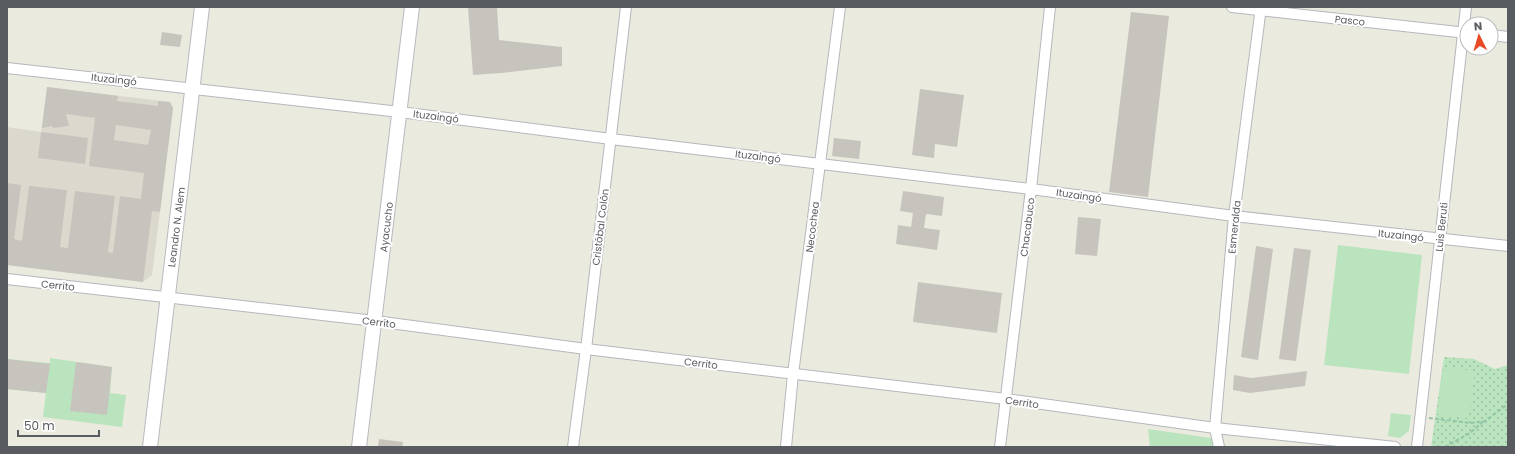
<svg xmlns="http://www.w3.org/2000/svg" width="1515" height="454" viewBox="0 0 1515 454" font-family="Poppins,sans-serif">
	<defs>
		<pattern id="grass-dots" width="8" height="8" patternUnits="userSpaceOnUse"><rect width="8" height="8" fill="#bae4be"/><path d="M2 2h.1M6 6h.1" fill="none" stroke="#9abc9e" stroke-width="1.8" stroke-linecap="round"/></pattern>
	</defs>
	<rect width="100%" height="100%" fill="#ebeadf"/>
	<polygon fill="#dbd9cd" points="47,87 170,102 173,108 152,275 143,282 7,265 7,127 41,132"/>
	<polygon fill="url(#grass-dots)" points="1444,357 1474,359 1495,369 1508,365 1508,447 1431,447"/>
	<g fill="#bae4be">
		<polygon points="1338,245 1422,255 1409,374 1324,365"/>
		<polygon points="50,358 112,367 110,393 126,395 122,427 43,417 46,393 7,389 7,359 50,363"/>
		<polygon points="1443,367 1475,371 1469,418 1437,414"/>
		<polygon points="1391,413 1411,415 1409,431 1400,438 1388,436"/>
		<polygon points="1148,429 1211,438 1213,447 1150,447"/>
	</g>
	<g fill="#c6c4bc" fill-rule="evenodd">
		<polygon points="468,7 497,7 499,40 562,47 562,66 501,73 473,75"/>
		<polygon points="1131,12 1169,16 1148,197 1109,192"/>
		<polygon points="162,32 182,35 180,47 160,45"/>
		<path d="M47,87L118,96L117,101L158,106V101L170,102L173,108L160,212L152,211L143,282L7,265V183L21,185L14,239L22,241L29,186L67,190L60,247L68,248L75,191L115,196L108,252L113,253L120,196L141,199L144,173L89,166L95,118L66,114L69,126L53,128L52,126L42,128ZM116,125L151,130L148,145L114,140Z"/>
		<polygon points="920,89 964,95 957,147 935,144 934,158 912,155"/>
		<polygon points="41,132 88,138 85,164 38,158"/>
		<polygon points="834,138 861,141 859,159 832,156"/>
		<polygon points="903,191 944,197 942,216 926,214 924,228 940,230 937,250 896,244 898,225 911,227 913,213 900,211"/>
		<polygon points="1078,217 1101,219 1097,256 1075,254"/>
		<polygon points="1256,246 1273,249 1258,360 1241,357"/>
		<polygon points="1294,248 1311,250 1296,361 1279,359"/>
		<polygon points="918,282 1002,293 997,333 913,322"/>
		<polygon points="7,359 50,364 46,393 7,389"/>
		<polygon points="76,362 112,367 107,415 70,411"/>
		<polygon points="1307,371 1305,386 1250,393 1233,390 1234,375 1251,378"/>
		<polygon points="379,439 403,442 402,447 378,447"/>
	</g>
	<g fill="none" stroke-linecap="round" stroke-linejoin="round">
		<g stroke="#b5b7bc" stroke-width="12">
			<g id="street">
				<polyline points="1232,7 1467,33"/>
				<polyline points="1491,35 1508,37"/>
				<polyline points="7,68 400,112 611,139 1031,189 1234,216 1508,246"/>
				<polyline points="7,279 375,321 586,349 1006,399 1215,428 1395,447"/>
				<polyline points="573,447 586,349 626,7"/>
				<polyline points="786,447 793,374 840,7"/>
				<polyline points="1000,447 1031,189 1050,7"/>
				<polyline points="1219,447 1215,428 1234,216 1261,7"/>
				<polyline points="1417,447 1466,7"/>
			</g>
		</g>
		<g stroke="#b8bac1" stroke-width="16">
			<g id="secondary">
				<polyline points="150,447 202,7"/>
				<polyline points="359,447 412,7"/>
			</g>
		</g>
		<g stroke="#93c5a7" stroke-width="2" stroke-dasharray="4 2" stroke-linecap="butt">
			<polyline points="1429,418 1471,423 1485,421 1508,404"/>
			<polyline points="1445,447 1470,433 1484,421"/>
		</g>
		<use href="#street" stroke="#fff" stroke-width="10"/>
		<use href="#secondary" stroke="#fff" stroke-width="14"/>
	</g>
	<g text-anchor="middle" stroke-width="4" stroke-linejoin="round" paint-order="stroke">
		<g font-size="10" fill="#585b60" stroke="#fff">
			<text transform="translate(1350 20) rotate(6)" y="4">Pasco</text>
			<text transform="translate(114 79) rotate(6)" y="4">Ituzaingó</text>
			<text transform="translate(436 116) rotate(7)" y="4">Ituzaingó</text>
			<text transform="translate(758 156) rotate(7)" y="4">Ituzaingó</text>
			<text transform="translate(1079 195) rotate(8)" y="4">Ituzaingó</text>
			<text transform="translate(176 227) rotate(-83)" y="4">Leandro N. Alem</text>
			<text transform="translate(386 227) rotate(-83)" y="4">Ayacucho</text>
			<text transform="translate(600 227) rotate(-83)" y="4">Cristóbal Colón</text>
			<text transform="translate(812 227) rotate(-83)" y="4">Necochea</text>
			<text transform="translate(1027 227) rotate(-83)" y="4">Chacabuco</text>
			<text transform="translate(1234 227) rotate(-84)" y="4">Esmeralda</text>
			<text transform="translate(1441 227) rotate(-84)" y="4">Luis Beruti</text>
			<text transform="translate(1401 235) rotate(6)" y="4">Ituzaingó</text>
			<text transform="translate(58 285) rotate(6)" y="4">Cerrito</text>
			<text transform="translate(379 322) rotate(7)" y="4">Cerrito</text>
			<text transform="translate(701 363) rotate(7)" y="4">Cerrito</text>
			<text transform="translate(1022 402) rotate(8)" y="4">Cerrito</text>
		</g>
	</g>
	<rect width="1515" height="454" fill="none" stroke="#585b60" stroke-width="16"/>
	<g transform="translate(1479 36) rotate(355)"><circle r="19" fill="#ffffff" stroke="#bcbdbf"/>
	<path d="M0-3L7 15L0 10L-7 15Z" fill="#ea4926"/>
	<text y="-6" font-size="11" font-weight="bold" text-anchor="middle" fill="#585b60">N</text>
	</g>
	<path d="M18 430v6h81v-6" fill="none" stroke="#585b60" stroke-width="2"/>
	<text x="24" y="430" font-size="12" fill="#585b60" stroke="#ffffff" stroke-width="3" paint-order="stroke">50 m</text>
</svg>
